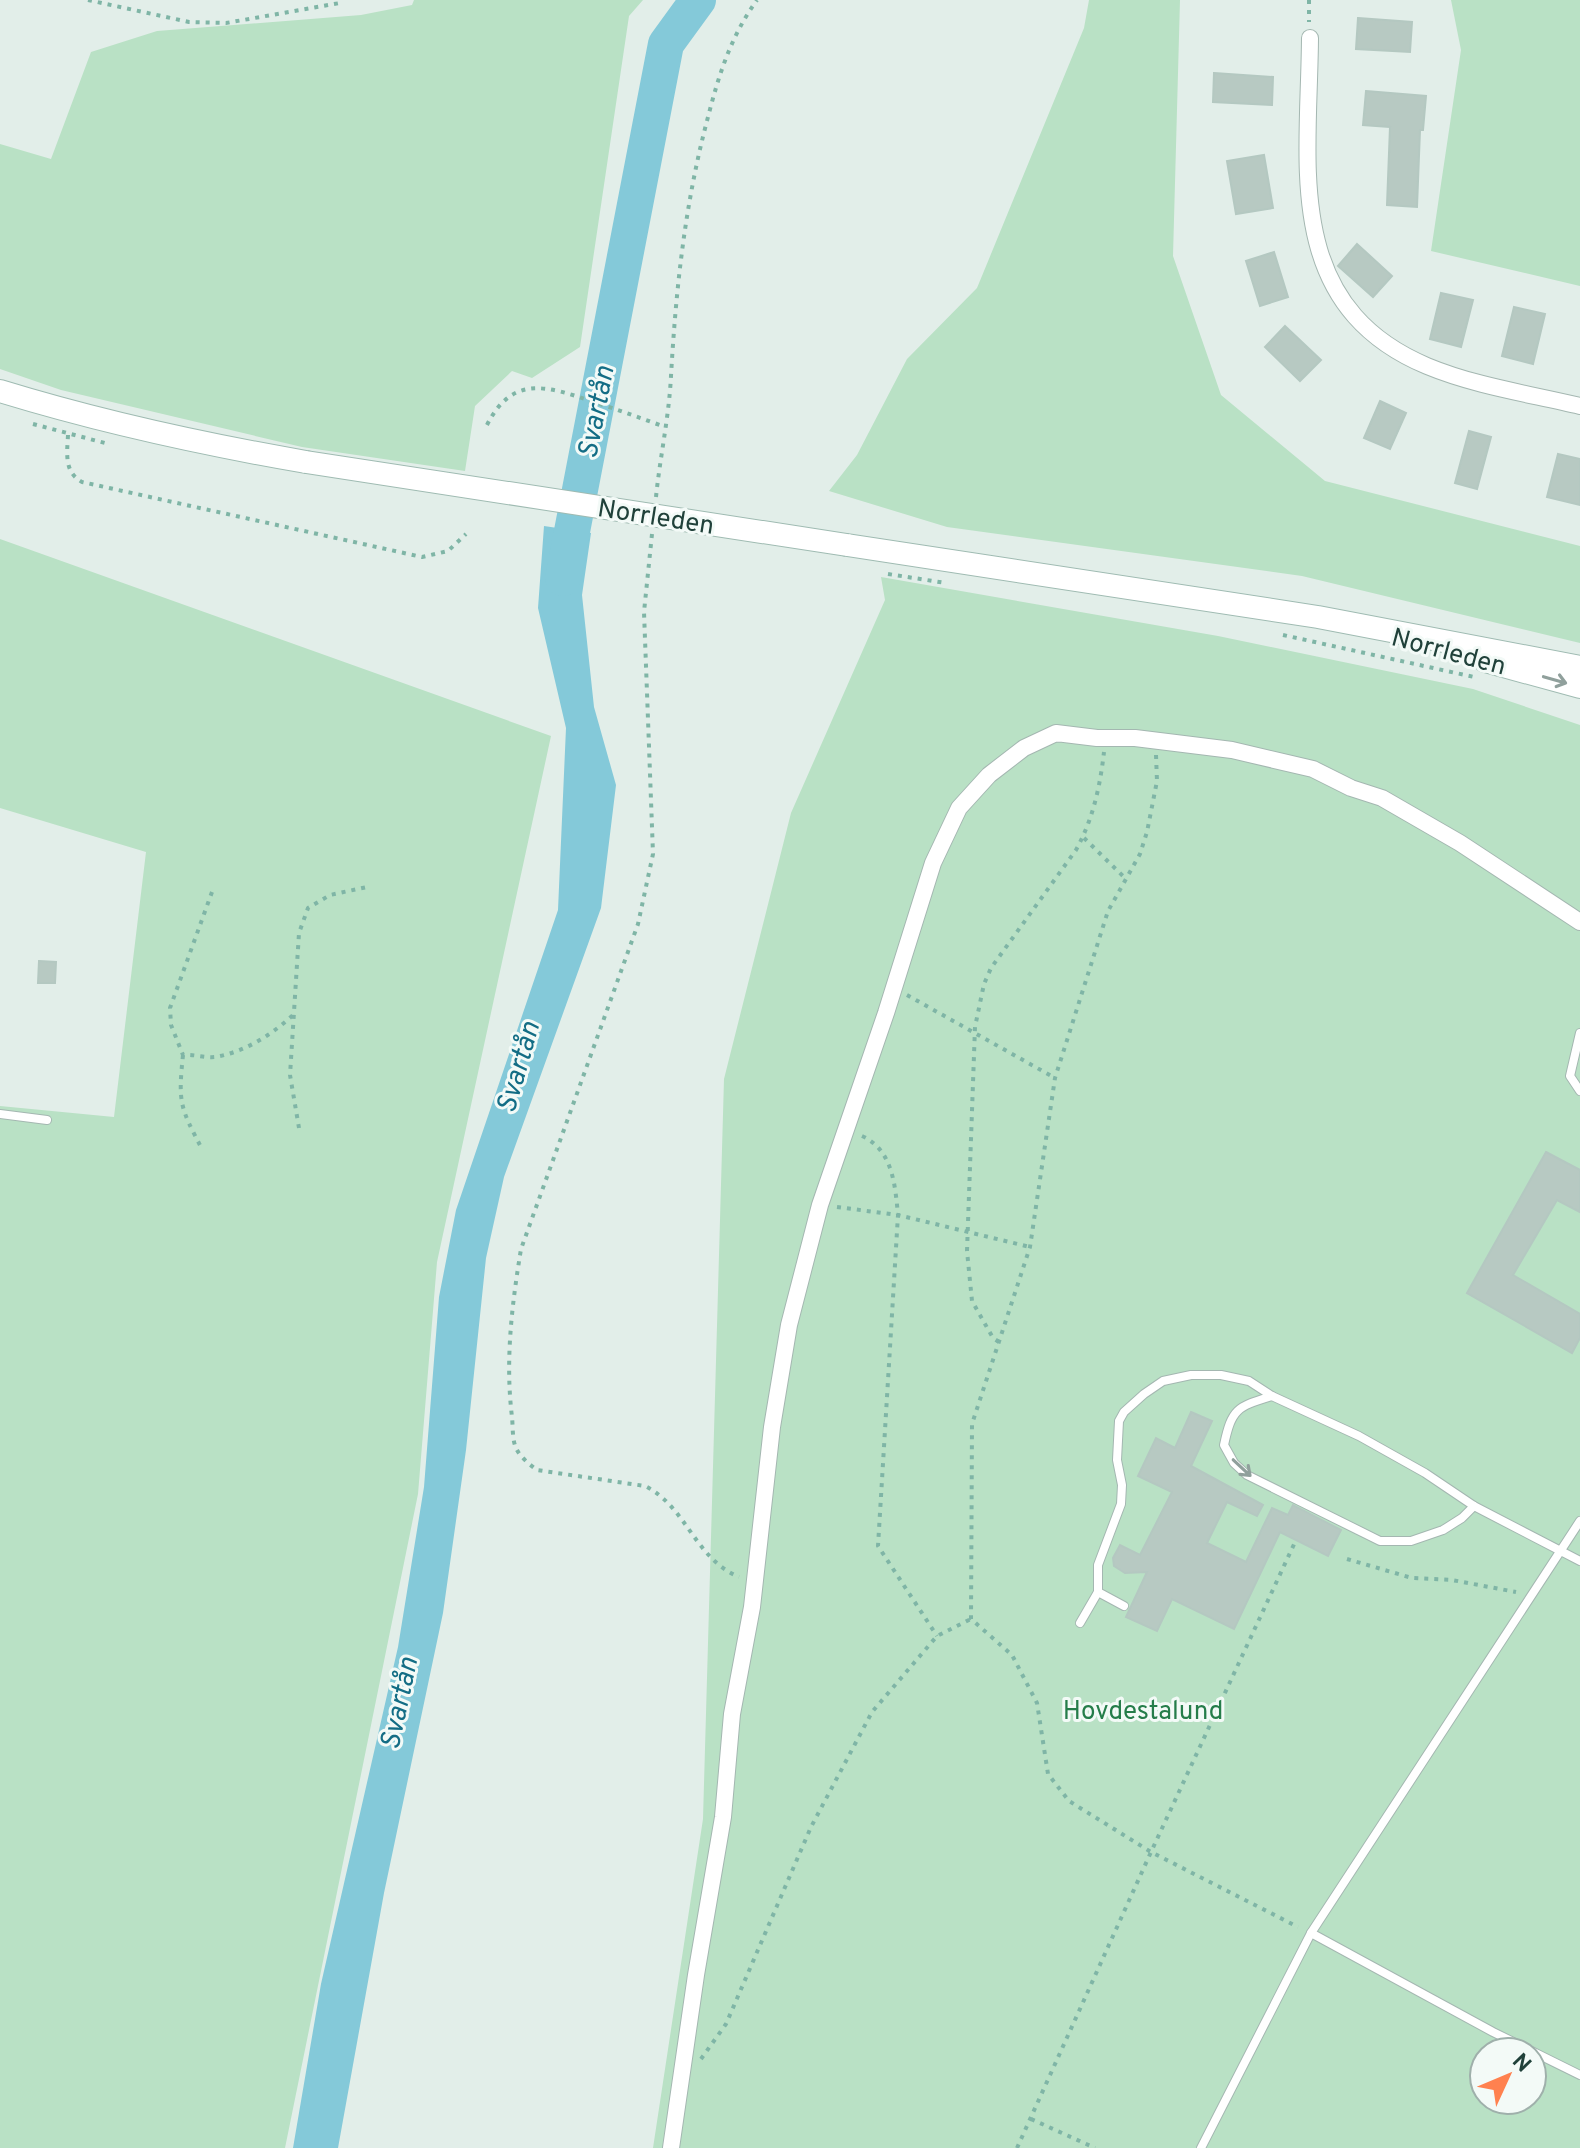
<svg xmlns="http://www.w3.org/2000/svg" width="1580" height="2148" viewBox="0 0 1580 2148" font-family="Overpass,sans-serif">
	<rect width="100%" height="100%" fill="#e2eee9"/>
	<g fill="#b9e1c5" fill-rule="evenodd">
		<polygon points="414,0 643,0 629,16 580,347 532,378 512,371 475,406 465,471 302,447 61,390 0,369 0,144 51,159 91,52 157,31 361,15 412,5"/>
		<polygon points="1089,0 1180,0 1173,256 1221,395 1325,481 1580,546 1580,643 1302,576 947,527 829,491 857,455 907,359 977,288 1084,28"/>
		<polygon points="1451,0 1580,0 1580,286 1431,251 1461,50"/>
		<polygon points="0,539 551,736 437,1262 418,1494 285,2148 0,2148 0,1106 114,1117 146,852 0,808"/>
		<path d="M881,577L1218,636L1473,689L1580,725V2148H653L703,1819L724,1079L791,813L885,600ZM1484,2052H1532V2100H1484Z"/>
	</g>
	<polygon fill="#84c9d9" points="544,526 591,533 582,595 594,707 616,785 601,908 504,1177 486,1258 466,1450 443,1613 384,1893 338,2148 293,2148 321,1984 398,1647 424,1487 439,1297 456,1210 558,910 566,728 538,608"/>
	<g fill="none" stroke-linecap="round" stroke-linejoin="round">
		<polyline stroke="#84c9d9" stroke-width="36" points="563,578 666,44 698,0"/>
	</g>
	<g fill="#b7c9c2" stroke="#b4c8c1" stroke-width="2">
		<polygon points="1358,18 1412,22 1410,52 1356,49"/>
		<polygon points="1214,73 1273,77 1272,105 1213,102"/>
		<polygon points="1366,91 1426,96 1423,130 1420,130 1417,207 1387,205 1390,127 1363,125"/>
		<polygon points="1264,155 1273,208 1236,214 1227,161"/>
		<polygon points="1357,244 1392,276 1373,297 1338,266"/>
		<polygon points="1274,252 1288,297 1260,306 1246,261"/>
		<polygon points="1441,293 1473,300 1461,347 1430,339"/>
		<polygon points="1514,307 1545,314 1533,364 1502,356"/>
		<polygon points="1285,326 1321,360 1300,381 1265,347"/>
		<polygon points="1380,401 1406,413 1390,449 1364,438"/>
		<polygon points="1469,431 1491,437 1477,489 1455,483"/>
		<polygon points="1558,454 1580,459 1580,505 1547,497"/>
		<polygon points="39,961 56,962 55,983 38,983"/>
		<polygon points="1546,1152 1580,1170 1580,1212 1557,1200 1513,1275 1580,1314 1580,1338 1572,1353 1467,1293"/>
		<polygon points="1191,1412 1212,1421 1191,1466 1263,1505 1257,1516 1227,1502 1207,1543 1246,1562 1272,1508 1288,1515 1293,1505 1341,1530 1328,1556 1280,1532 1234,1629 1172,1599 1157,1631 1126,1617 1147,1572 1125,1573 1114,1566 1113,1558 1120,1545 1140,1555 1172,1492 1138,1476 1156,1438 1175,1448"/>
	</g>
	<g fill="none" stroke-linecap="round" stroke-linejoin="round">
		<g stroke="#a4b7b1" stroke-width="10">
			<g id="lane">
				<polyline points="1580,1033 1570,1076 1580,1091"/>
				<polyline points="0,1114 47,1120"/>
				<path d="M1272,1396C1237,1407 1232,1408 1224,1445L1234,1463L1247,1475L1380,1541H1411L1443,1530L1462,1518L1474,1506"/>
				<polyline points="1098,1592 1124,1606"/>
				<polyline points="1080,1623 1098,1592 1098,1565 1121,1504 1122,1485 1117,1460 1119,1421 1124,1412 1144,1394 1163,1381 1191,1375 1221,1375 1249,1381 1272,1396 1359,1436 1425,1473 1474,1506 1580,1561"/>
				<polyline points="1311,1933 1493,2032 1580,2075"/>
				<polyline points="1201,2148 1311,1933 1580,1521"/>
			</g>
		</g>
		<g stroke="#a4b7b1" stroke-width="18">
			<g id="street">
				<path d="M1310,38C1309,166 1282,305 1427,366C1475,386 1530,394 1580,406"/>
				<polyline points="671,2148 696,1975 723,1817 732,1714 752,1607 772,1427 789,1325 820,1205 886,1013 933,863 959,808 989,775 1024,748 1056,733 1097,738 1135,738 1232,750 1313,769 1351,788 1382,798 1460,843 1580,922"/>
			</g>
		</g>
		<g stroke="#9fbbb2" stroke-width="24">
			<g id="secondary">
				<path d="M0,391C101,422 202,444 306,462"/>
				<polyline points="847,545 1318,617 1580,667"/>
				<polyline points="1485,661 1580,687"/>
			</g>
		</g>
		<g stroke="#7fb5a6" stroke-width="4" stroke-dasharray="4 6" stroke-linecap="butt">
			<polyline points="88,0 189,22 226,23 340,3"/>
			<polyline points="1309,0 1309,22"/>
			<polyline points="33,424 105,443"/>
			<path d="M487,425C513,373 549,387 594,402C618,410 641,418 665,427"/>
			<path d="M68,435C67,454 64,472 82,482L422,557L448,551L466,534"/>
			<path d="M656,497C660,457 669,417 671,376C676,288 685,203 708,117C719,74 731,36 757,0"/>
			<path d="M652,534L644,612L653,854L638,924L521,1249C512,1304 505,1360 512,1417C513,1426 512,1439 516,1448C520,1457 529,1464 537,1470L645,1486C687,1507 694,1558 739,1577"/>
			<polyline points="888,574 946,583"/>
			<polyline points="1283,635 1474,677"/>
			<polyline points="1156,755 1157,781 1147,832 1140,854 1108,911 1055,1078 1030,1247 972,1424 971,1619 1012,1655 1037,1703 1048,1774 1069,1801 1151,1852 1298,1927"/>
			<polyline points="1084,838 1125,878"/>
			<path d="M212,892L170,1008L171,1025L183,1055C193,1054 205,1058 215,1057C245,1052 273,1034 294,1014"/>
			<polyline points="907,995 1055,1078"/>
			<path d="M183,1055C178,1103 180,1107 202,1149"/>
			<polyline points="299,1128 290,1075 299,933 308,908 330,895 367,887"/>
			<path d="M862,1136C893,1150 895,1185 898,1215L878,1546L937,1636"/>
			<polyline points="837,1207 898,1215 1030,1247"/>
			<path d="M999,1342L993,1338L972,1301L967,1251L975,1027L984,984L991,968L1076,850C1093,819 1100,787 1104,752"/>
			<polyline points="1347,1559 1412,1578 1452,1580 1516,1592"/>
			<polyline points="701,2059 726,2024 811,1827 872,1712 937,1636 971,1619"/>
			<polyline points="1031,2119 1095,2148"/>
			<polyline points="1017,2148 1151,1852 1296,1540"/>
		</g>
		<use href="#lane" stroke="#fff" stroke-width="8"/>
		<use href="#street" stroke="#fff" stroke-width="16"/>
		<use href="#secondary" stroke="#fff" stroke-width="22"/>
		<g stroke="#9fbbb2" stroke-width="24" stroke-linecap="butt">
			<polyline id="secondary-bridge" points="306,462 847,545"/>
		</g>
		<use href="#secondary-bridge" stroke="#fff" stroke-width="22"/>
	</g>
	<defs><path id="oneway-shaft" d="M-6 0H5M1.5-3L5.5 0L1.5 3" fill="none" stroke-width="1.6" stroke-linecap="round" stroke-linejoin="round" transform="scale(2)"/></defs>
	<g stroke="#90a09c">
		<use href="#oneway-shaft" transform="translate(1555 680) rotate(16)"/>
		<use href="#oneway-shaft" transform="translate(1242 1468) rotate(43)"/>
	</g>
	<g text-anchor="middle" stroke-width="6" stroke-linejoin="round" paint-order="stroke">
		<g font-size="26" fill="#20413a" stroke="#f3faf7">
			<text transform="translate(656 516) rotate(9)" y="9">Norrleden</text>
			<text transform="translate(1449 651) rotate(15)" y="9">Norrleden</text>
		</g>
		<g font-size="26" fill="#257d4a" stroke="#f3faf7">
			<text x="1143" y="1719">Hovdestalund</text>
		</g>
		<g font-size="28" font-style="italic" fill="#136d85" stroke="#f3faf7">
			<text transform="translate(595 412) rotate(-79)" y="10">Svartån</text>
			<text transform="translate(517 1067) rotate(-74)" y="10">Svartån</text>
			<text transform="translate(398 1703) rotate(-78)" y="10">Svartån</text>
		</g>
	</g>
	<g transform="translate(1508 2076) rotate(46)"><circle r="38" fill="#f3faf7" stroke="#9fb0ab" stroke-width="2"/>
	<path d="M0-6L14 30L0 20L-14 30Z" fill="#ff814f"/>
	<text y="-12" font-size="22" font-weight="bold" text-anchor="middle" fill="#20413a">N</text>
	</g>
</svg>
